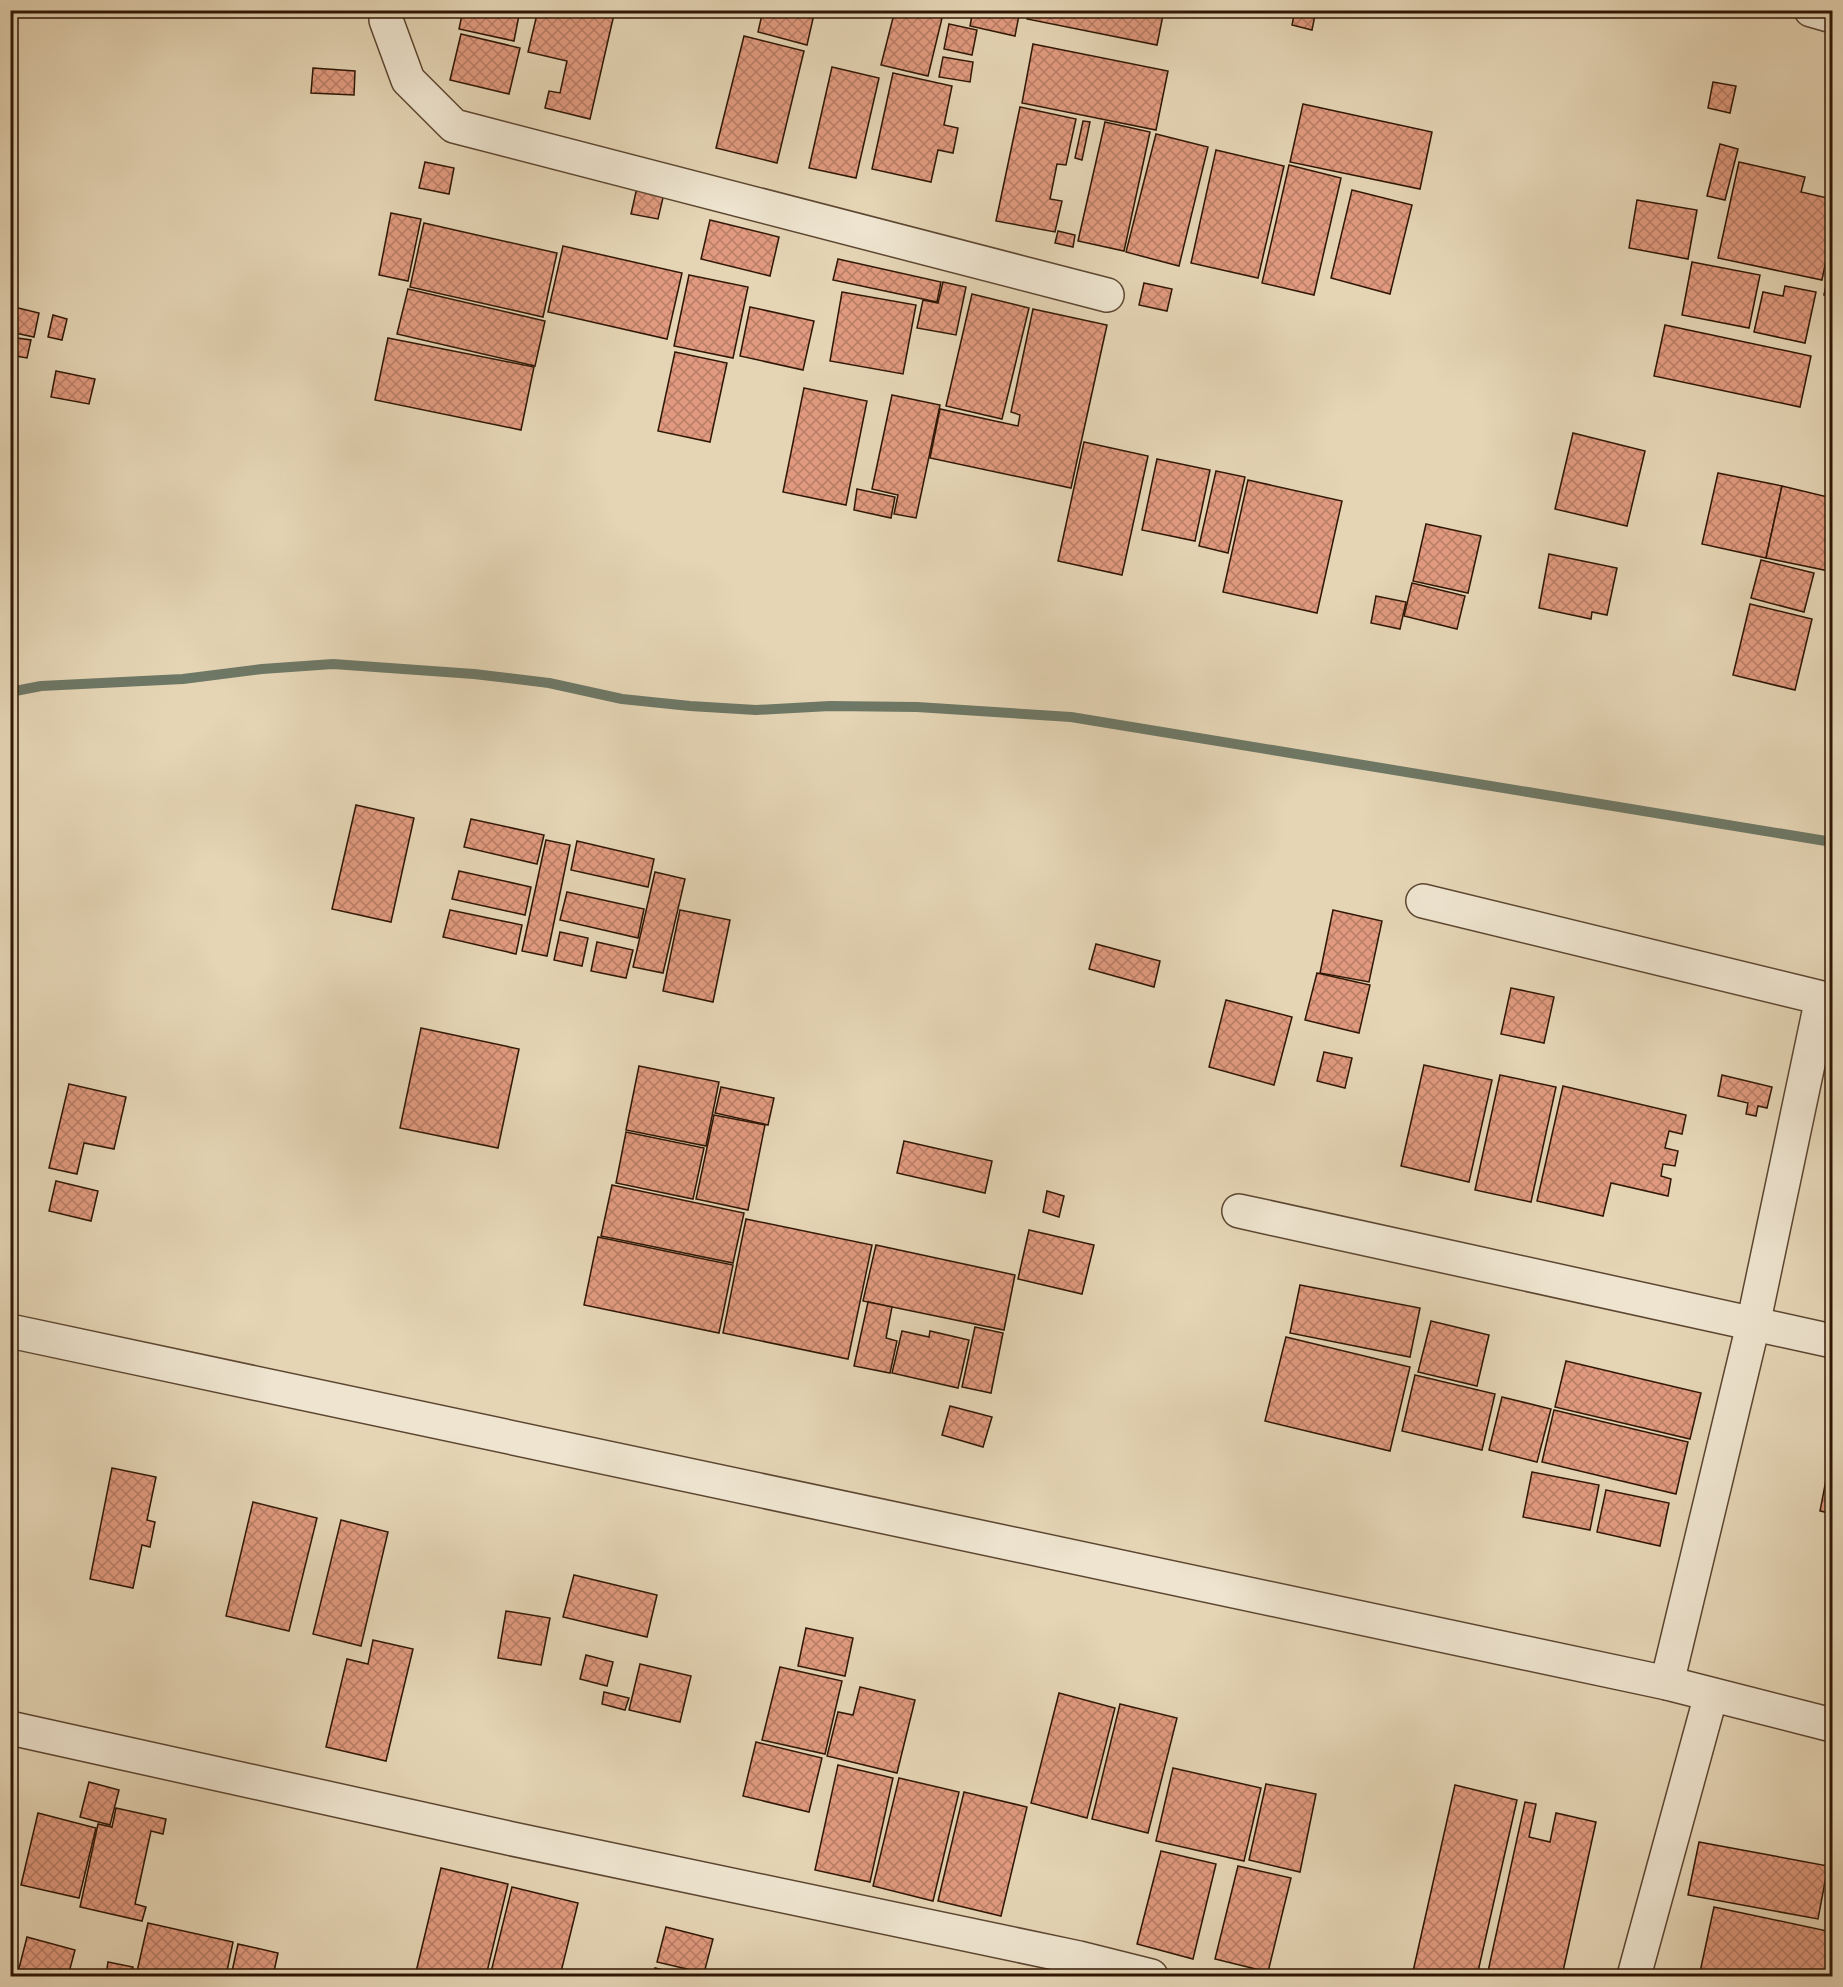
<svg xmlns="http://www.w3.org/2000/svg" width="1843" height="1987" viewBox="0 0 1843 1987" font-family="Vollkorn,serif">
	<defs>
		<pattern id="building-cross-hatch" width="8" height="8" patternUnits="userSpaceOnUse" patternTransform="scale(1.5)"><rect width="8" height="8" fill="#e19a7f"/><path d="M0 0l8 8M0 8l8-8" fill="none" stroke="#b77d66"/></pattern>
	</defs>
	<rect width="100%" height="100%" fill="#e5d5b5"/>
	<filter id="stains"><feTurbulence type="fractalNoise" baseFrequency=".00333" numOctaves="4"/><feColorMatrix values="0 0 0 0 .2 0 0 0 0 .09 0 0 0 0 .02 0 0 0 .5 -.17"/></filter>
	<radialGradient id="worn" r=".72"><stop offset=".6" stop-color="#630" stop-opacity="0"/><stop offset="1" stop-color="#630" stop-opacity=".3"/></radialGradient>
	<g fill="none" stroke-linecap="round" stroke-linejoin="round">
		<polyline stroke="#6e7866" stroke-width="10" points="10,692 41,686 183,679 262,669 333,664 474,674 549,683 622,699 690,706 756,710 830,706 917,707 1071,717 1832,842"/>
	</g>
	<g fill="url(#building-cross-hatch)" stroke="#301705" stroke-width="1.5">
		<polygon points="463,10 520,10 514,41 459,29"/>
		<polygon points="538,10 615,10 590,119 545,108 549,91 560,93 567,61 528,52"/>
		<polygon points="763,10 815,10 807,45 758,32"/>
		<polygon points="895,10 944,10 928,76 881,65"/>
		<polygon points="973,10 1020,10 1015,36 970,26"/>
		<polygon points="1028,10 1164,10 1157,45 1027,19"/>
		<polygon points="1295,10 1316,10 1312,30 1292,25"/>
		<polygon points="949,24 977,30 972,55 944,49"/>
		<polygon points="461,34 520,48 509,94 450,80"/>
		<polygon points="744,36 804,51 777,163 716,148"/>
		<polygon points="1033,44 1168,71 1156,130 1022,103"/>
		<polygon points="943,57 973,62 970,82 939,77"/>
		<polygon points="832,67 879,78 856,178 809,168"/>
		<polygon points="313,68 355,71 354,95 311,93"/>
		<polygon points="893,73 952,86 944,125 958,128 953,153 938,150 931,182 872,169"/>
		<polygon points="1713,82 1736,86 1730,113 1708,108"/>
		<polygon points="1303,104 1432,132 1420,189 1290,162"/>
		<polygon points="1020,107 1076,119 1066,165 1057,164 1050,199 1062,201 1055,232 996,221"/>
		<polygon points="1083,121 1090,122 1082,160 1075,158"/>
		<polygon points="1105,122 1150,132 1124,251 1078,241"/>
		<polygon points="1156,134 1208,147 1179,266 1126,252"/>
		<polygon points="1720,144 1738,149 1725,200 1707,196"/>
		<polygon points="1216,150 1284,166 1258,278 1191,263"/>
		<polygon points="425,162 454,168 449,194 419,188"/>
		<polygon points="1739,162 1805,177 1801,192 1832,199 1832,231 1822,280 1718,258"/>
		<polygon points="1289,165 1341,178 1314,295 1262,283"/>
		<polygon points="638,183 665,189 658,219 631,214"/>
		<polygon points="1352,190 1412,205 1390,294 1331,278"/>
		<polygon points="1637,200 1697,210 1688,259 1629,248"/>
		<polygon points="391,213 421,219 408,281 379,275"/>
		<polygon points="710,220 779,237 770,276 701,259"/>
		<polygon points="424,223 557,253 543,317 410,287"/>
		<polygon points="1058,231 1075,235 1073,247 1055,243"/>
		<polygon points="563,246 682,273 667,339 548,312"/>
		<polygon points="1832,256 1832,297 1824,295"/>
		<polygon points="838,259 941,282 937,302 833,280"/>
		<polygon points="1692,262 1760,275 1749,328 1682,315"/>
		<polygon points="689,275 748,287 733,358 674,346"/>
		<polygon points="943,282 966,287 956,335 917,328 923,300 938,303"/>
		<polygon points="1144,283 1172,289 1167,311 1139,305"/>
		<polygon points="1785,286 1816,292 1805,343 1754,332 1763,292 1783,296"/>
		<polygon points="408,289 545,321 535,366 397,334"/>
		<polygon points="842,292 916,305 903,374 830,361"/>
		<polygon points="972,294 1029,308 1002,419 946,406"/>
		<polygon points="10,306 39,313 34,337 10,332"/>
		<polygon points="750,307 814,321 803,370 740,356"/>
		<polygon points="1033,309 1107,325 1071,488 930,458 940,409 1018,426 1020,415 1011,412"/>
		<polygon points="53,315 67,319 62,340 48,337"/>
		<polygon points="1665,325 1811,356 1800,407 1654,376"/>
		<polygon points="10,337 31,340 27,358 10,355"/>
		<polygon points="388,338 534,367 521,430 375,400"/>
		<polygon points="675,352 727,363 710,442 658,431"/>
		<polygon points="56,371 95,379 89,404 51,397"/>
		<polygon points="804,388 867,401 846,505 783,492"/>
		<polygon points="892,395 940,405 916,518 894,514 898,495 872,489"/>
		<polygon points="1573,433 1645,451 1627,526 1555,509"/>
		<polygon points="1084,442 1148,456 1122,575 1058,561"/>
		<polygon points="1157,459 1210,470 1195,541 1142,530"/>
		<polygon points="1216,471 1245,477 1228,553 1199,546"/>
		<polygon points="1718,473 1782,486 1766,558 1702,544"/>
		<polygon points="1248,480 1342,501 1317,613 1223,592"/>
		<polygon points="1782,486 1832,498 1832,556 1829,571 1766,558"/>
		<polygon points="857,489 895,497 891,518 854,510"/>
		<polygon points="1426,524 1481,536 1468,593 1413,581"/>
		<polygon points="1549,554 1617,568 1607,615 1592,612 1591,619 1539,608"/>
		<polygon points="1761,560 1814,573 1804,612 1751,598"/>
		<polygon points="1412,583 1465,596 1457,629 1404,616"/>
		<polygon points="1376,596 1406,602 1400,629 1371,623"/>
		<polygon points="1750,604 1812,619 1795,690 1733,675"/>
		<polygon points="356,805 414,818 391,922 332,909"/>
		<polygon points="471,819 544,835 537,864 464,847"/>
		<polygon points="546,840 570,845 547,956 522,951"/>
		<polygon points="577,841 654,859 648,887 571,870"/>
		<polygon points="459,871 531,887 525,915 452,899"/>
		<polygon points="655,872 685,879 663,973 633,967"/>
		<polygon points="567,892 644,909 638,938 560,920"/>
		<polygon points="450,910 522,925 516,954 443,937"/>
		<polygon points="680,910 730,920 713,1002 663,991"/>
		<polygon points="1333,910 1382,921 1369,982 1320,973"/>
		<polygon points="560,932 588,938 582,966 554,960"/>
		<polygon points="597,942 633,950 626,978 591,971"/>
		<polygon points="1096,944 1160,961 1154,987 1089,969"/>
		<polygon points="1317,973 1370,985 1359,1033 1305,1020"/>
		<polygon points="1511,988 1554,997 1544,1043 1501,1034"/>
		<polygon points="1226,1000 1292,1017 1274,1085 1209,1067"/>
		<polygon points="421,1028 519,1049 498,1148 400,1128"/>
		<polygon points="1324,1052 1352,1058 1345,1088 1317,1081"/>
		<polygon points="1424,1065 1492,1080 1469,1182 1401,1166"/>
		<polygon points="639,1066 719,1082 706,1146 626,1130"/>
		<polygon points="1500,1075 1556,1087 1531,1202 1475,1190"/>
		<polygon points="1722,1075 1772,1087 1767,1108 1758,1106 1756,1116 1746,1114 1748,1103 1718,1096"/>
		<polygon points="69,1084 126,1097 114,1149 84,1143 77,1174 49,1168"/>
		<polygon points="1563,1086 1686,1115 1682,1134 1669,1131 1665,1148 1678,1151 1675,1166 1663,1164 1661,1176 1671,1179 1668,1196 1611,1183 1603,1216 1537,1201"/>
		<polygon points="721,1087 774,1098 768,1125 715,1113"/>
		<polygon points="714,1115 765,1125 748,1210 696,1199"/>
		<polygon points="626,1132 704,1148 693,1199 616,1183"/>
		<polygon points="904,1141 992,1161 985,1193 897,1173"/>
		<polygon points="56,1181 98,1191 91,1221 49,1211"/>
		<polygon points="612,1185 744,1213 733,1263 601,1236"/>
		<polygon points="1047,1191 1064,1196 1059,1217 1043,1212"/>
		<polygon points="746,1219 872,1245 848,1359 723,1333"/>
		<polygon points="1029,1230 1094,1245 1082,1294 1018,1279"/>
		<polygon points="598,1237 733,1265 719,1333 584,1305"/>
		<polygon points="876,1245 1015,1275 1004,1330 863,1301"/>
		<polygon points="1300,1285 1420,1308 1410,1357 1290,1333"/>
		<polygon points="868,1302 892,1307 886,1338 897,1341 890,1373 854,1366"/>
		<polygon points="1431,1321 1489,1335 1477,1386 1418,1372"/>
		<polygon points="975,1327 1003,1333 991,1393 962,1387"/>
		<polygon points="902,1331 929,1337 930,1331 969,1340 958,1388 892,1373"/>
		<polygon points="1286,1337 1410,1367 1390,1451 1265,1421"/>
		<polygon points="1566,1361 1701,1393 1690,1439 1555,1407"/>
		<polygon points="1415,1375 1495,1394 1482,1450 1402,1431"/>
		<polygon points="1502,1397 1551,1409 1537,1462 1489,1450"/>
		<polygon points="950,1406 992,1417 983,1447 942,1435"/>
		<polygon points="1554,1410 1688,1442 1676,1494 1542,1462"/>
		<polygon points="112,1468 156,1477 147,1520 155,1522 150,1547 142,1545 133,1588 90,1579"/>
		<polygon points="1532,1472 1599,1485 1590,1530 1523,1517"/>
		<polygon points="1827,1475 1832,1477 1832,1514 1820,1511"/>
		<polygon points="1606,1490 1669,1503 1660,1546 1597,1532"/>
		<polygon points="253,1502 317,1518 289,1631 226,1616"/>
		<polygon points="341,1520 388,1532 361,1646 313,1634"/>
		<polygon points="574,1575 657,1595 647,1637 563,1617"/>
		<polygon points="506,1611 550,1618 541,1665 498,1658"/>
		<polygon points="806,1628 853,1638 845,1676 798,1666"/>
		<polygon points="373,1640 413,1649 386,1761 326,1747 347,1659 368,1664"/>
		<polygon points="586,1655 613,1662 607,1686 580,1679"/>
		<polygon points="640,1664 691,1676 680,1722 629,1710"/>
		<polygon points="780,1667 842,1681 825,1754 762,1740"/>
		<polygon points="860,1687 915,1700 897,1773 827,1756 838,1712 853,1715"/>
		<polygon points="604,1692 629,1698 625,1710 602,1704"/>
		<polygon points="1059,1693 1115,1708 1087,1818 1031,1803"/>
		<polygon points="1120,1704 1177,1718 1148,1833 1092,1819"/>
		<polygon points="756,1742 822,1758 809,1812 743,1796"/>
		<polygon points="838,1765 893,1778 870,1882 815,1870"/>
		<polygon points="1173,1768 1261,1788 1244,1861 1156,1841"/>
		<polygon points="899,1778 959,1792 933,1901 873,1886"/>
		<polygon points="89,1782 119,1790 110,1825 80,1817"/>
		<polygon points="1266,1784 1316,1794 1300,1872 1249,1860"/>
		<polygon points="1455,1785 1517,1800 1477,1976 1412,1976"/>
		<polygon points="964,1792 1027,1807 1001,1916 938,1901"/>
		<polygon points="1525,1802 1536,1804 1529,1837 1550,1842 1556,1813 1596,1822 1562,1976 1487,1976"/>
		<polygon points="116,1808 166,1819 163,1834 151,1831 135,1904 146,1907 142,1921 80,1907 98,1824 112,1827"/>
		<polygon points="38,1813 96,1828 79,1898 21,1885"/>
		<polygon points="1699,1842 1828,1866 1818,1919 1688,1895"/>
		<polygon points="1161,1851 1216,1864 1193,1959 1137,1944"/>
		<polygon points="1238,1866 1291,1878 1268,1972 1215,1959"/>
		<polygon points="441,1868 508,1884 486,1976 415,1976"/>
		<polygon points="512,1887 578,1903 560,1976 490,1976"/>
		<polygon points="1714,1907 1832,1932 1832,1976 1723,1976 1700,1972"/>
		<polygon points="10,1916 17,1918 12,1940 10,1940"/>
		<polygon points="148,1923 233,1942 226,1976 136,1976"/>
		<polygon points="666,1927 713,1939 704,1973 657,1962"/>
		<polygon points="27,1937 75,1950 68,1976 17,1976"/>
		<polygon points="238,1944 278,1953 273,1976 231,1976"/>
		<polygon points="108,1962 133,1967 131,1976 98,1976 99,1973 106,1975"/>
		<polygon points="655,1968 692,1976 653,1976"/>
	</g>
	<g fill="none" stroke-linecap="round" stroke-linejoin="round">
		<g stroke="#5d4631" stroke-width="36">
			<g id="minor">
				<polyline points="386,10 386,20 408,80 454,126 1107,295"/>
				<polyline points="1811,10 1832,16"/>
				<polyline points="1423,901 1822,998 1753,1325 1667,1683"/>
				<polyline points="1239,1211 1832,1341"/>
				<polyline points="10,1331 1667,1683 1832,1725"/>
				<polyline points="10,1728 508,1838 1079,1958 1151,1976"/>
				<polyline points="1634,1976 1711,1695"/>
			</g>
		</g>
		<use href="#minor" stroke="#eee4cf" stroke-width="33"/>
	</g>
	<rect width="1843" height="1987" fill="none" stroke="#e5d5b5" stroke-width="36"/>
	<rect x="12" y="12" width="1819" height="1963" fill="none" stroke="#301705" stroke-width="3"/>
	<rect x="18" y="18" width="1807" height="1951" fill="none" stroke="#301705" stroke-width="1.5"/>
	<rect width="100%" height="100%" filter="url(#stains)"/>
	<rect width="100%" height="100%" fill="url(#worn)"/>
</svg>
